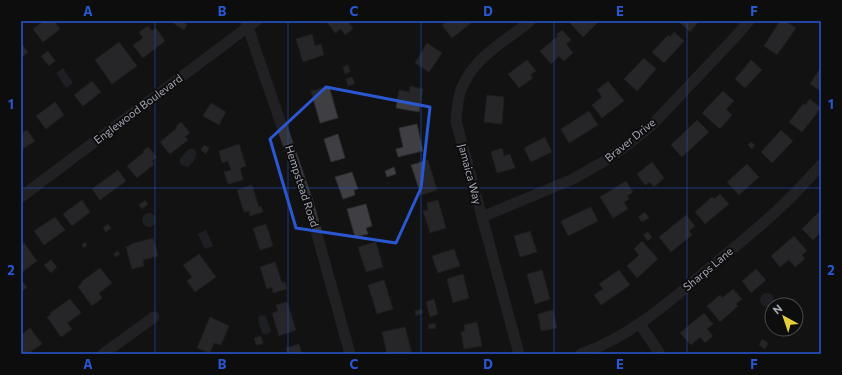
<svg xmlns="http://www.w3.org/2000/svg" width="842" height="375" viewBox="0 0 842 375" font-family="Commissioner,sans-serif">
	<rect width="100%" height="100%" fill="#121213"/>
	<g fill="#2b3038">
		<polygon points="63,68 73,83 66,88 56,73"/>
		<path d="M189,149C203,147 194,165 187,167C173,163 183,155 189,149Z"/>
		<circle cx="149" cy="220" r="7"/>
		<polygon points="206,230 213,246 205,249 198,234"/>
		<circle cx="767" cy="300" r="7"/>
		<polygon points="264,315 266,317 271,331 269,333 264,334 262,333 258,319 259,316"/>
	</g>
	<g fill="#3f3f43" stroke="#2d2c2f">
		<polygon points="44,21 54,21 60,29 43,42 33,29"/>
		<polygon points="174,21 186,21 185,23 187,25 184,30 173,23"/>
		<polygon points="326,21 351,21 349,23 353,29 345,35 341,29 335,33"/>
		<polygon points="447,21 469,21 471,23 452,38 442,25"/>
		<polygon points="573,21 599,21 583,37 570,23"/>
		<polygon points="678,21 699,21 690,32"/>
		<polygon points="780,21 785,21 796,28 777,55 764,46"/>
		<polygon points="148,26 152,31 156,28 165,41 143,58 133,45 143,38 139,32"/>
		<polygon points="562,30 571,40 566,44 573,53 564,61 559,56 551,64 540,51 558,36 556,35"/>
		<polygon points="674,32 684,41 664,63 652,52 668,35 670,37"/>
		<polygon points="312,34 315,46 321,44 324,55 303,62 296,39"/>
		<polygon points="119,42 137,66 112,84 95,60"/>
		<polygon points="21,43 28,52 21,58"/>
		<polygon points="427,43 442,53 429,72 415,63"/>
		<polygon points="48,51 55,61 49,66 41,56"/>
		<polygon points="644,58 656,69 637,91 624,79"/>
		<polygon points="527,60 536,71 530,75 533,78 519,88 508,74"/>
		<polygon points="751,60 762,70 745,88 735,79"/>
		<polygon points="348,65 350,72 345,74 343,67"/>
		<polygon points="821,67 821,91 810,84"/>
		<polygon points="352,77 355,84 348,86 346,79"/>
		<polygon points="92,81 101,92 83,106 74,95"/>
		<polygon points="608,81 624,101 602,118 592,105 602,97 597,90"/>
		<polygon points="329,86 338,118 320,123 311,91"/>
		<polygon points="410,86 423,89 419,112 396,108 399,90 409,92"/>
		<polygon points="723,91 734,101 726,109 732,115 720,129 702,113"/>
		<polygon points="487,95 504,97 502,124 484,122"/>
		<polygon points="810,99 821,108 802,132 789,122 803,104 805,105"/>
		<polygon points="55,102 64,115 46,129 36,116"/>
		<polygon points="211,103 226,112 219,125 203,116"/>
		<polygon points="589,111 598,125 569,143 561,129"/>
		<polygon points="697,120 709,132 682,157 671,145"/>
		<polygon points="181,122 190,133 185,137 188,140 170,154 160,142 177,128 176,126"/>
		<polygon points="417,124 423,151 398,157 396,149 403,147 399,128"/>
		<polygon points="27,130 35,141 21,150 21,132 22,133"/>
		<polygon points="781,130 793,141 772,163 761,152"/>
		<polygon points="338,134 345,158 331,162 324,139"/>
		<polygon points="545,137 552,152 531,162 524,148"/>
		<polygon points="751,142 755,145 752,149 748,145"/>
		<polygon points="239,144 246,166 240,168 243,180 228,184 224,172 231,170 228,161 222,163 219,151"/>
		<polygon points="204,145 209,148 206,154 201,150"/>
		<polygon points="148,147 157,157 152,161 154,164 137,178 127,166 144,152 143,151"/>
		<polygon points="502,148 504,156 510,154 515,168 497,173 491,152"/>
		<polygon points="428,160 437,190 421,195 411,165"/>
		<polygon points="652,162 664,178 654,187 650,182 645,185 637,174"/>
		<polygon points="747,164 759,177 739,195 727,182"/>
		<polygon points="394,167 396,174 387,177 385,171"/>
		<polygon points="118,170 126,181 100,200 92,189"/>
		<polygon points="352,172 358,189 354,190 355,195 343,199 335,177"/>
		<polygon points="626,181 633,192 627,196 629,199 624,202 628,209 613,218 600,197"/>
		<polygon points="252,185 259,207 261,206 263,212 250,216 249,211 244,212 237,190"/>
		<polygon points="720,194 729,204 705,224 695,212 712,197 714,199"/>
		<polygon points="82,200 90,212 72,226 63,214"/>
		<polygon points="145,200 148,204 142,209 139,205"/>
		<polygon points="438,200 446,228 430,233 423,211 428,210 427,203"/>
		<polygon points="366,204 372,226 366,228 368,234 355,237 347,209"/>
		<polygon points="591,207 598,221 568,236 561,221"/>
		<polygon points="821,210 821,232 813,240 802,229"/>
		<polygon points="645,212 649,218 642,222 638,217"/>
		<polygon points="686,215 695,226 689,231 692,235 671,252 659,237"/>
		<polygon points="55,217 65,230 44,245 34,231"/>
		<polygon points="108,224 111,228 106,232 103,228"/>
		<polygon points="266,224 273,246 260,250 253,228"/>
		<polygon points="530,231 537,252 520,257 514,236"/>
		<polygon points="648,232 652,237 648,241 643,235"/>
		<polygon points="794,236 807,251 802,255 805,259 795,267 789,260 780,267 771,256"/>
		<polygon points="153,238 158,256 143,260 144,266 132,269 126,247 131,245 131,244"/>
		<polygon points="642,241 658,259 637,278 627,266 639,255 634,249"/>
		<polygon points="85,242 87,245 84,248 82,245"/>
		<polygon points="376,242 383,267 366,272 358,247"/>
		<polygon points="24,243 37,261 21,273 21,245"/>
		<polygon points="454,249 460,266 438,273 432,256"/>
		<polygon points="118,251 120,254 116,257 113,254"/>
		<polygon points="199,254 216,277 195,292 187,281 192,277 183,265"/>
		<polygon points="51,260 57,267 51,273 44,265"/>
		<polygon points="275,262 282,283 285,282 287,289 273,293 272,287 267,289 260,267"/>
		<polygon points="100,268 112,283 99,293 102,298 92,306 78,287 82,283 81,282"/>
		<polygon points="756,269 766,280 751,293 742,281"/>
		<polygon points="542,270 550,299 535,304 527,274"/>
		<polygon points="619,270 630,285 601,305 594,295 603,289 599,284"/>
		<polygon points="463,274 469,298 453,303 447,279"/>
		<polygon points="21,280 27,287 21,292"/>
		<polygon points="384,280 393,309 377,314 368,285"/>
		<polygon points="733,289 742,299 736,304 738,306 720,322 707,306 720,295 722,298"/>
		<polygon points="70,299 81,313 67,323 72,329 61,337 47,317 51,314 50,313"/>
		<polygon points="434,299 438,314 430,317 426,302"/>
		<polygon points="287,302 296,330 279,336 272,313 278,311 276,305"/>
		<polygon points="421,309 423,313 416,316 415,311"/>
		<polygon points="553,310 557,328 541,331 538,314"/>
		<polygon points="704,313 713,324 707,329 713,336 705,343 700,337 691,345 680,333"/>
		<polygon points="210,317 229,326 221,345 214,343 210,353 197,348"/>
		<polygon points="477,322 482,346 464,349 461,332 465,331 464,325"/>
		<polygon points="435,323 436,328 429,329 428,325"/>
		<polygon points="405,327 412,354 387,354 382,332"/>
		<polygon points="30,328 42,344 29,353 29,354 21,354 21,335"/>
		<polygon points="261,336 263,344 256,345 254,338"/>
		<polygon points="762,339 768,343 765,349 759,345"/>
		<polygon points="299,344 302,354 287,354 286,348"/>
	</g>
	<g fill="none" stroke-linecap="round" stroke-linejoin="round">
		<g stroke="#343338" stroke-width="11">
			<polyline points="246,21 258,57 309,205 350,354"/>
			<polyline points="21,197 256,21"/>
			<polyline points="482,217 573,179 603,162 626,146 652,125 737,35 749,21"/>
			<polyline points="640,324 660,354"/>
			<polyline points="103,354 154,317"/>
			<path d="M519,354L456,121C457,111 457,100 461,90C473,57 505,42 530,21"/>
			<path d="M581,354C633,335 670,301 712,266C731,250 751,234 770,217C788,201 805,183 821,165"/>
		</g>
	</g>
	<path d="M0 0H842V375H0ZM326,87L430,107L421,188L396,243L296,228L270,139Z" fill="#121213" fill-opacity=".55" fill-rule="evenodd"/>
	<path fill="none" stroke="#2a57d4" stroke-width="3" stroke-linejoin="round" d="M326,87L430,107L421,188L396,243L296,228L270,139Z"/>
	<path fill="none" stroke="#2a57d4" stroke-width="1" stroke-opacity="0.55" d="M155,21V354M288,21V354M421,21V354M554,21V354M687,21V354M21,188H821"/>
	<g text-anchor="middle" stroke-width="4" stroke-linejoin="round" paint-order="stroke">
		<g font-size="11" fill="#a4a6b3" stroke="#0d0d0e">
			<text transform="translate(138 109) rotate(-37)" y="4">Englewood Boulevard</text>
			<text transform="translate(630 140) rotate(-39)" y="4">Braver Drive</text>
			<text transform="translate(470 174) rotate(75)" y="4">Jamaica Way</text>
			<text transform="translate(302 186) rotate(72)" y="4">Hempstead Road</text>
			<text transform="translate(708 269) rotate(-40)" y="4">Sharps Lane</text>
		</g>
	</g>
	<rect width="842" height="375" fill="none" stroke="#0d0d0e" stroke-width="44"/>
	<g transform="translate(784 317) rotate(320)"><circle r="19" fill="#0d0d0e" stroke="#494a50"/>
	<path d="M0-3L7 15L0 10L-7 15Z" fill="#e3ce3b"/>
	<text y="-6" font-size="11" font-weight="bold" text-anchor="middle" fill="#a4a6b3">N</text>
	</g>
	<rect x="22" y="22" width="798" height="331" fill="none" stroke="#2a57d4" stroke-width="1.5"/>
	<g font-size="13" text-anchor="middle" font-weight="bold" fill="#2a57d4">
		<text x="88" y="16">A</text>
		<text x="222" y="16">B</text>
		<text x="354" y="16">C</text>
		<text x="488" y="16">D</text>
		<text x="620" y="16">E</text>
		<text x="754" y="16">F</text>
		<text x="11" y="109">1</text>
		<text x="831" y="109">1</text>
		<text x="11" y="275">2</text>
		<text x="831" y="275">2</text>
		<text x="88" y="369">A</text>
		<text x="222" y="369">B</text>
		<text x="354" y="369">C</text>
		<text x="488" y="369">D</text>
		<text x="620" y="369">E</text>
		<text x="754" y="369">F</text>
	</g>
</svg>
